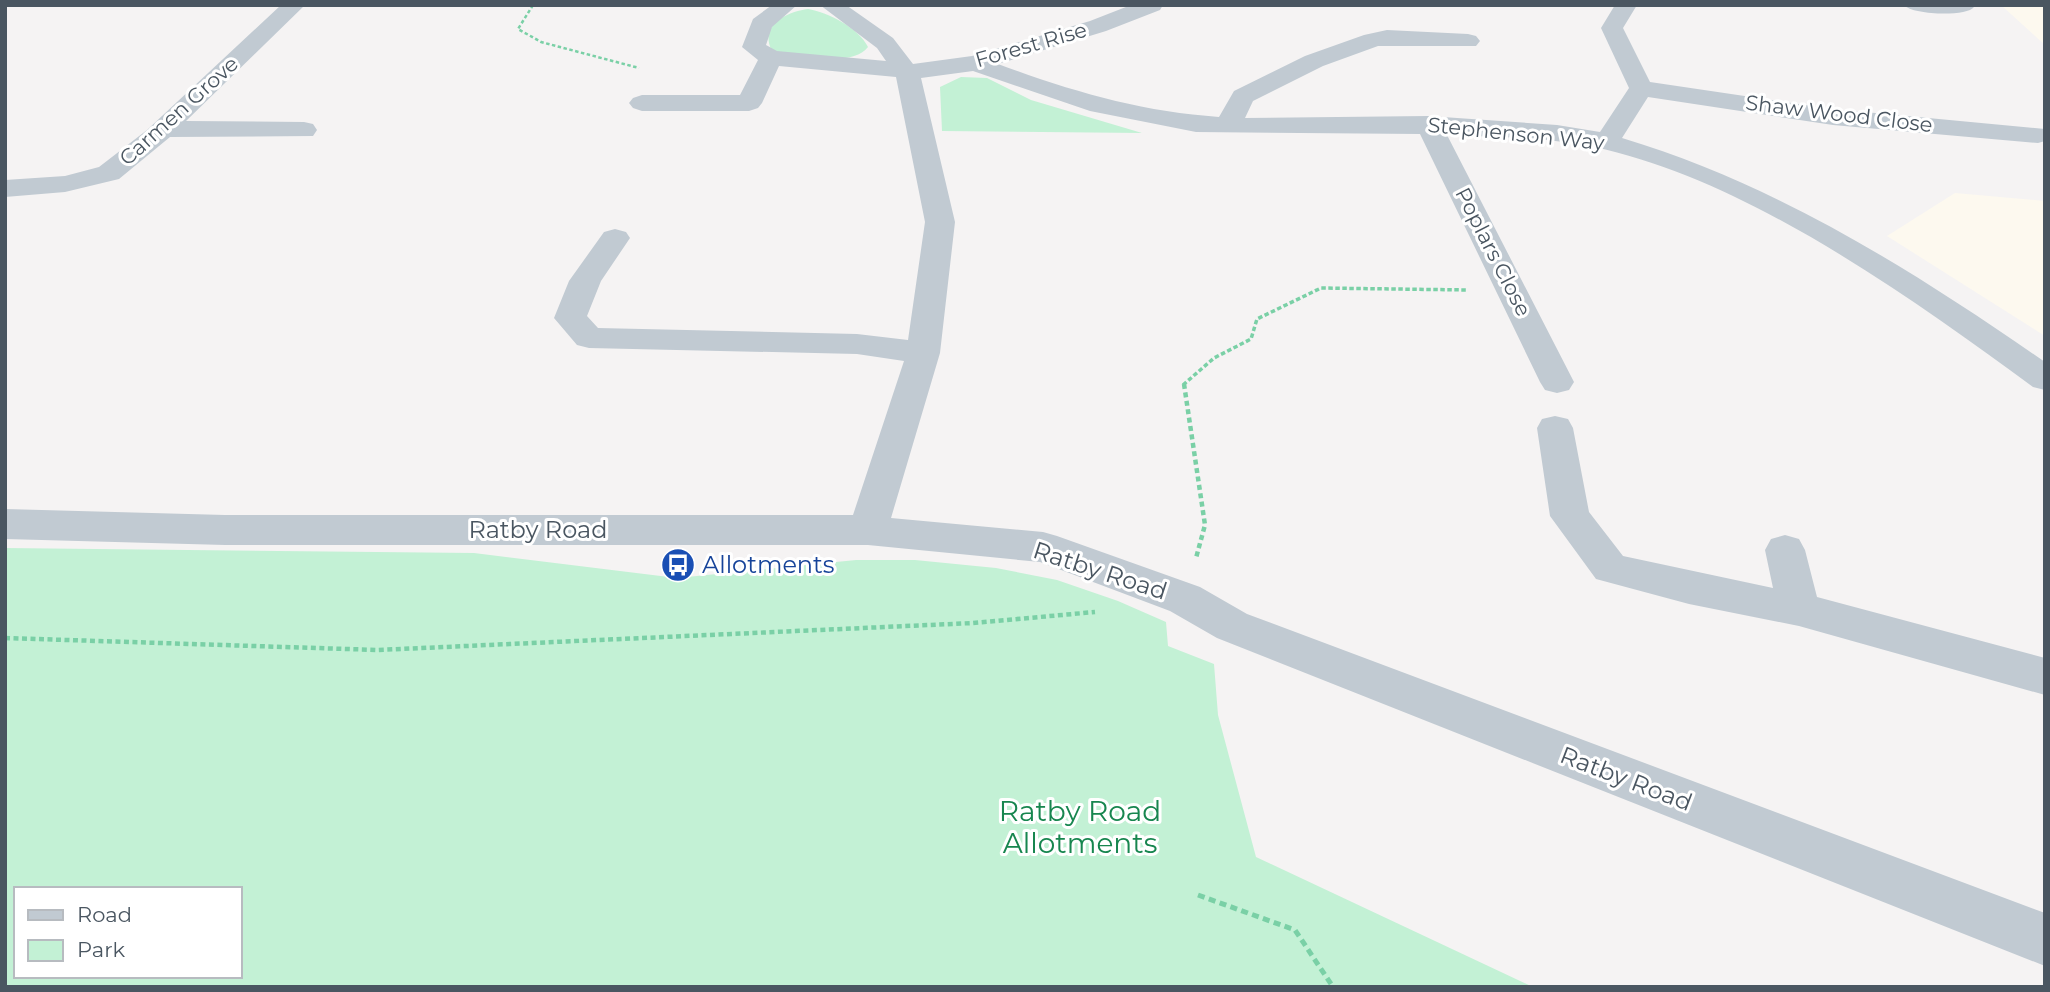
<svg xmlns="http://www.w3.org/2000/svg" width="2050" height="992" viewBox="0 0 2050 992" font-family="Montserrat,sans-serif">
	<rect width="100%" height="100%" fill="#f5f3f3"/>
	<g fill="#fdf9ef">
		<polygon points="2001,5 2045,5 2045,45"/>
		<polygon points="1955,193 2045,201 2045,336 1887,236"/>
	</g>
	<g fill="#c3f1d5" fill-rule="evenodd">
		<path d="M808,9C827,12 859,28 868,47C852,68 804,54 781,53L771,49C760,24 787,12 808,9Z"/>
		<polygon points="961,77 987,78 1031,100 1142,133 942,131 940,87"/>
		<path d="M5,548L474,553L677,578L856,560H915L996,568L1057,580L1118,601L1166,622L1168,646L1214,664L1218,715L1256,857L1533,987H5ZM16,889H240V976H16Z"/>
	</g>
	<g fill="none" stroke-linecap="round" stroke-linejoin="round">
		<polyline stroke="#7ad0a6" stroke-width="2.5" stroke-dasharray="3.5 2.5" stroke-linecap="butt" points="533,5 518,29 541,42 639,68"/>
		<polyline stroke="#7ad0a6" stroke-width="3.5" stroke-dasharray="4.5 2.5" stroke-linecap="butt" points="1183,385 1214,358 1251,339 1257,319 1321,288 1468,290"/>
		<g stroke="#7ad0a6" stroke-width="4.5" stroke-dasharray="5 3.5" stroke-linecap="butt">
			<polyline points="1184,384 1205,525 1196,558"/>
			<polyline points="5,638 378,650 973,623 1095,612"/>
		</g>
		<polyline stroke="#7ad0a6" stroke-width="5" stroke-dasharray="7 4.5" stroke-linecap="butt" points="1198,895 1295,930 1333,987"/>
		<g fill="#c1cad2" fill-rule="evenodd">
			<polygon points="281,5 305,5 186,121 304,122 313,124 317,130 313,136 170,137 119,179 65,192 5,197 5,180 65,176 99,167 147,130"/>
			<path d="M772,5H797L772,27L766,45L777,51L886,61L877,48L820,5H846L893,38L913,64L972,56L1090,21L1131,5H1163L1160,10L1106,31L998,64C1070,91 1142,112 1219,117L1234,91L1305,56L1364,35L1387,30L1468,34L1476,36L1480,41L1476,46H1378L1323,66L1253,101L1245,118L1428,116L1557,125L1600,132L1629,88L1601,28L1615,5H1637L1623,28L1650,82L1833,109L2045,129V141L2038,143L1833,125L1648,97L1622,138C1778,185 1912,270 2045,362V390L2033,387C1909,296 1746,179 1594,147C1547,137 1496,137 1447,135L1574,382L1569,390L1557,393L1545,390L1540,382L1420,134L1196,132L1090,111L973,71L921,78L955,222L940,353L891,518L1043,532L1057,536L1200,587L1247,614L2045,913V966L1217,638L1170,611L1040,562L868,545H225L5,539V509L225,515H853L904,361L857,354L589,348L577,345L554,318L569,281L604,232L615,229L626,232L630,238L601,281L587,316L598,328L857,334L908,340L925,222L896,77L779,66L762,103L758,108L749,111H642L633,108L629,103L633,98L642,95H740L758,60L742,47L753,19Z"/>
			<path d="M1904,5H1973L1974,7C1967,17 1912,15 1904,5Z"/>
			<polygon points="1555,416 1568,419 1573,428 1589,512 1623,556 1773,588 1765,550 1771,539 1785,535 1799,539 1805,550 1817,597 2045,658 2045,695 1799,626 1689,604 1596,579 1550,516 1537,428 1542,419"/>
		</g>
	</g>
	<defs>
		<g id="bus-disc" transform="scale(1.75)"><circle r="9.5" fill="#1a4fb4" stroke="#fff"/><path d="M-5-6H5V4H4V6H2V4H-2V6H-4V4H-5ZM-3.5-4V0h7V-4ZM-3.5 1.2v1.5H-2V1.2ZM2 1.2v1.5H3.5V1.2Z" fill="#fff"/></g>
	</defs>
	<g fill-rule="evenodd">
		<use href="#bus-disc" x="678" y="565"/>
	</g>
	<g text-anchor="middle" stroke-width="6" stroke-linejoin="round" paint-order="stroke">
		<g font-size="21" fill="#4a5661" stroke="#fff">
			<text transform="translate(1031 45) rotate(-16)" y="7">Forest Rise</text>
			<text transform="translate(179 111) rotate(-42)" y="7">Carmen Grove</text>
			<text transform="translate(1839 114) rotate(7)" y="7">Shaw Wood Close</text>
			<text transform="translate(1516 134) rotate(6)" y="7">Stephenson Way</text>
			<text transform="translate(1493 252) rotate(63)" y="7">Poplars Close</text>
		</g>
		<g font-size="24" fill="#4a5661" stroke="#fff">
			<text x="538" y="538">Ratby Road</text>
			<text transform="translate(1100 571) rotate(18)" y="8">Ratby Road</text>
			<text transform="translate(1626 779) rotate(21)" y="8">Ratby Road</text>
		</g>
		<g font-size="24" fill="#164399" stroke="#fff" text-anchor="start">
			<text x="702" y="573">Allotments</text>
		</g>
		<g font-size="28" fill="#17864f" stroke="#fff">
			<text x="1080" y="821">Ratby Road<tspan x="1080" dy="32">Allotments</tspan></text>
		</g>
	</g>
	<rect width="2050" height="992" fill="none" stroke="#4a5661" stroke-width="14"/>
	<rect x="14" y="887" width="228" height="91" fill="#ffffff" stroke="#b7bbc0" stroke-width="2"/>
	<rect x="28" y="910" width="35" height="10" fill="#c1cad2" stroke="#b7bbc0" stroke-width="2"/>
	<text x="77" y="922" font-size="21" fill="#4a5661">Road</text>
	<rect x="28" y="940" width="35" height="21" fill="#c3f1d5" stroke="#b7bbc0" stroke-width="2"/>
	<text x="77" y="957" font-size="21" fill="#4a5661">Park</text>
</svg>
